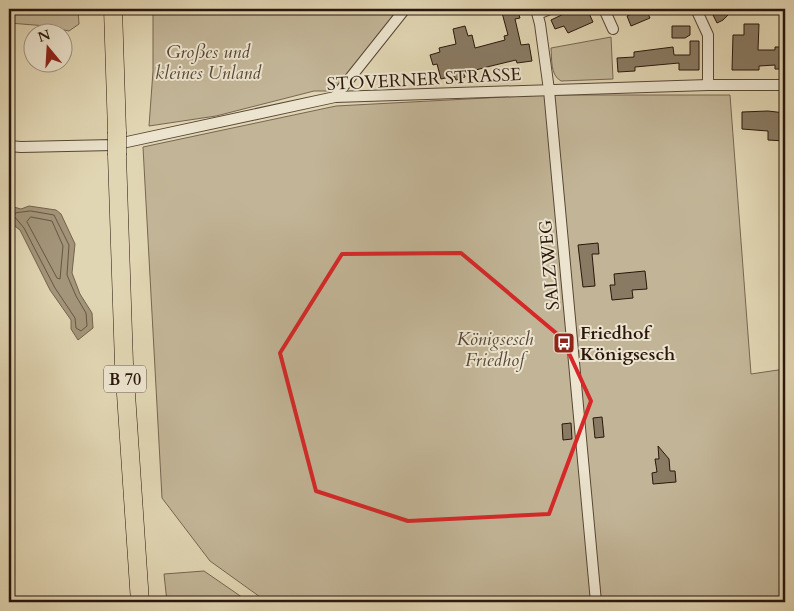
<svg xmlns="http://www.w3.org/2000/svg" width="794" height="611" viewBox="0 0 794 611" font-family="Cardo,serif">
	<rect width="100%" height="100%" fill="#e1d6b3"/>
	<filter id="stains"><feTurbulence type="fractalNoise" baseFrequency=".004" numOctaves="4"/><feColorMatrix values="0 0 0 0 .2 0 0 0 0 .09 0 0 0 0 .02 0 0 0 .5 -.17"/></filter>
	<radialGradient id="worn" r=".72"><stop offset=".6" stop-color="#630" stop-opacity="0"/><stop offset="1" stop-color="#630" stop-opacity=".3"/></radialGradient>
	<g fill="#c2b597" stroke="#766652">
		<polygon points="9,9 78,9 79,24 69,31 47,26 9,23"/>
		<polygon points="153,9 403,9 340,91 314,91 216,116 149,126 153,71"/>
		<path d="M611,37L613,79L561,81C550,75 552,59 551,48Z"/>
		<polygon points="543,95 730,95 751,374 785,369 785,602 267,602 210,561 162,498 143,147 336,106"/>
		<polygon points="204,571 249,602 167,602 164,574"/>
	</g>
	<path fill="#a3957a" stroke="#73624e" d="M10,206L21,209L29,206L56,210L61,214L75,244L72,273L80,294L92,313L93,328L78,340L71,329V320L50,290L20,230C12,225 6,215 10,206Z"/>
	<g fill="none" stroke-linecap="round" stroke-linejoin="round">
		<g stroke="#665643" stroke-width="1">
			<polygon points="31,211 54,215 69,245 67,275 76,296 86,313 87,326 81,331 76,328 75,318 55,288 24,228 14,216 16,213"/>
			<polygon points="31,217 52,221 63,246 60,279 57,278 27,222"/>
		</g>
	</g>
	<g fill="#897a63" stroke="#2a160c">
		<polygon points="501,9 517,9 520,18 515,19 521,45 529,44 532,61 517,63 516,60 491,66 464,73 465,77 456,80 454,76 441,79 437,64 433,65 430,55 440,52 439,48 456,44 453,29 465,26 468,36 472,35 475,48 505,40 504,36 508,35"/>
		<polygon points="574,9 587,9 593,22 568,33 564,26 555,29 551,20"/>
		<polygon points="642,9 646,9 650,18 631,26 627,16"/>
		<polygon points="710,9 734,9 723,20 717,23"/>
		<polygon points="744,24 759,24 758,50 775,50 775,47 784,47 784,69 775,69 775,65 759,66 759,70 732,70 733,35 744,35"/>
		<polygon points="672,26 690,26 690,35 685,38 672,38"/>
		<polygon points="690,41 699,41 699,70 679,70 679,63 635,67 635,71 618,72 617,58 634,57 634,52 673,47 674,55 690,55"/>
		<polygon points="768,111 785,113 785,141 768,140 768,131 742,129 742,112"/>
		<polygon points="598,243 599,254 592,254 595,286 583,287 578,245"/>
		<polygon points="645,271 647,289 632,290 633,298 612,300 610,285 615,285 614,274"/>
		<polygon points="602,417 604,437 595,438 593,418"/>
		<polygon points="571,423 572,439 563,440 562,424"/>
		<polygon points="658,446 669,459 670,471 675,471 676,482 653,484 652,473 657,472 655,459 659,459"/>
	</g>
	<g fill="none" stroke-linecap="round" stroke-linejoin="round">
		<g stroke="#584636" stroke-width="12">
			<g id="street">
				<polyline points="536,9 540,24 549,90 596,602"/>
				<polyline points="604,9 613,29"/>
				<polyline points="696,9 708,35 708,85"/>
				<polyline points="538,14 550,9"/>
				<polyline points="335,97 405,9"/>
				<polyline points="9,146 21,147 113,145 335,97 708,85 785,85"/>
			</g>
		</g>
		<g stroke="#2a160c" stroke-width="19">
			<g id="highway">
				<polyline points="113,9 117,132"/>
				<polyline points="117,155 124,364 140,602"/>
			</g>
		</g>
		<use href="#street" stroke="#ece4ce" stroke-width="10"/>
		<use href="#highway" stroke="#e1d6b3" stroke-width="18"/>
		<g stroke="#2a160c" stroke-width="19" stroke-linecap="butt">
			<polyline id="highway-bridge" points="117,132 117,155"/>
		</g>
		<use href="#highway-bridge" stroke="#e1d6b3" stroke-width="18"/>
	</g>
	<path fill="none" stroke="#d62828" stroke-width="4" stroke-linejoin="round" d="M461,253L562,338L591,401L549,514L408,521L316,491L280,353L342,254Z"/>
	<defs>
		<g id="bus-square" transform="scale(1.125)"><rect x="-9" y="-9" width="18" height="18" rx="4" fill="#8f2418" stroke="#ece4ce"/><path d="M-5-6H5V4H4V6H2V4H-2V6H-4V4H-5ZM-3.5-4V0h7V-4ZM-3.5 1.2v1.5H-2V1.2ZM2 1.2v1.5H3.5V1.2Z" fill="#fff"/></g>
	</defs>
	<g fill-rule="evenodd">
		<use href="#bus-square" x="564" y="343"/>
	</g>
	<g text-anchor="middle" stroke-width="4" stroke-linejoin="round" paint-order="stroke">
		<rect fill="#ece4ce" stroke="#645446" stroke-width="1" x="104" y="365.5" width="42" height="27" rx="4"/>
		<g font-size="16" font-weight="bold" fill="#2a160c">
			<text x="125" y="385">B 70</text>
		</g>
		<g font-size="18" font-style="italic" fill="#584636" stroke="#ece4ce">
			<text x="208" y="58">Großes und<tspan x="208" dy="21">kleines Unland</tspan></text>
			<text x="495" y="345">Königsesch<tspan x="495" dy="21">Friedhof</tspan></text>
		</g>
		<g font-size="18" fill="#2a160c" stroke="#ece4ce">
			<text transform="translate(424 79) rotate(-3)" y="6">STOVERNER STRASSE</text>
			<text transform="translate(549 265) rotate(-95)" y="6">SALZWEG</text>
		</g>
		<g font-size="18" font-weight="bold" fill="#2a160c" stroke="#ece4ce" text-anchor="start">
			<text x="580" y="339">Friedhof<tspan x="580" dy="21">Königsesch</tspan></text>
		</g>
	</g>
	<rect width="794" height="611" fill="none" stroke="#e1d6b3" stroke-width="30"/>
	<rect x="10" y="10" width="774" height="591" fill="none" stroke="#2a160c" stroke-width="2.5"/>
	<rect x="15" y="15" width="764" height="581" fill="none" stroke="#2a160c"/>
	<g transform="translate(48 48) rotate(342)"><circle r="24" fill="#ece4ce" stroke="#9e9280"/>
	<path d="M0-4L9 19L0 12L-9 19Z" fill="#8f2418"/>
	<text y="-8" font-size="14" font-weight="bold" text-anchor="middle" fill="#2a160c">N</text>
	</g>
	<rect width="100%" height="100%" filter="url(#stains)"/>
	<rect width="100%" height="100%" fill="url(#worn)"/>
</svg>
